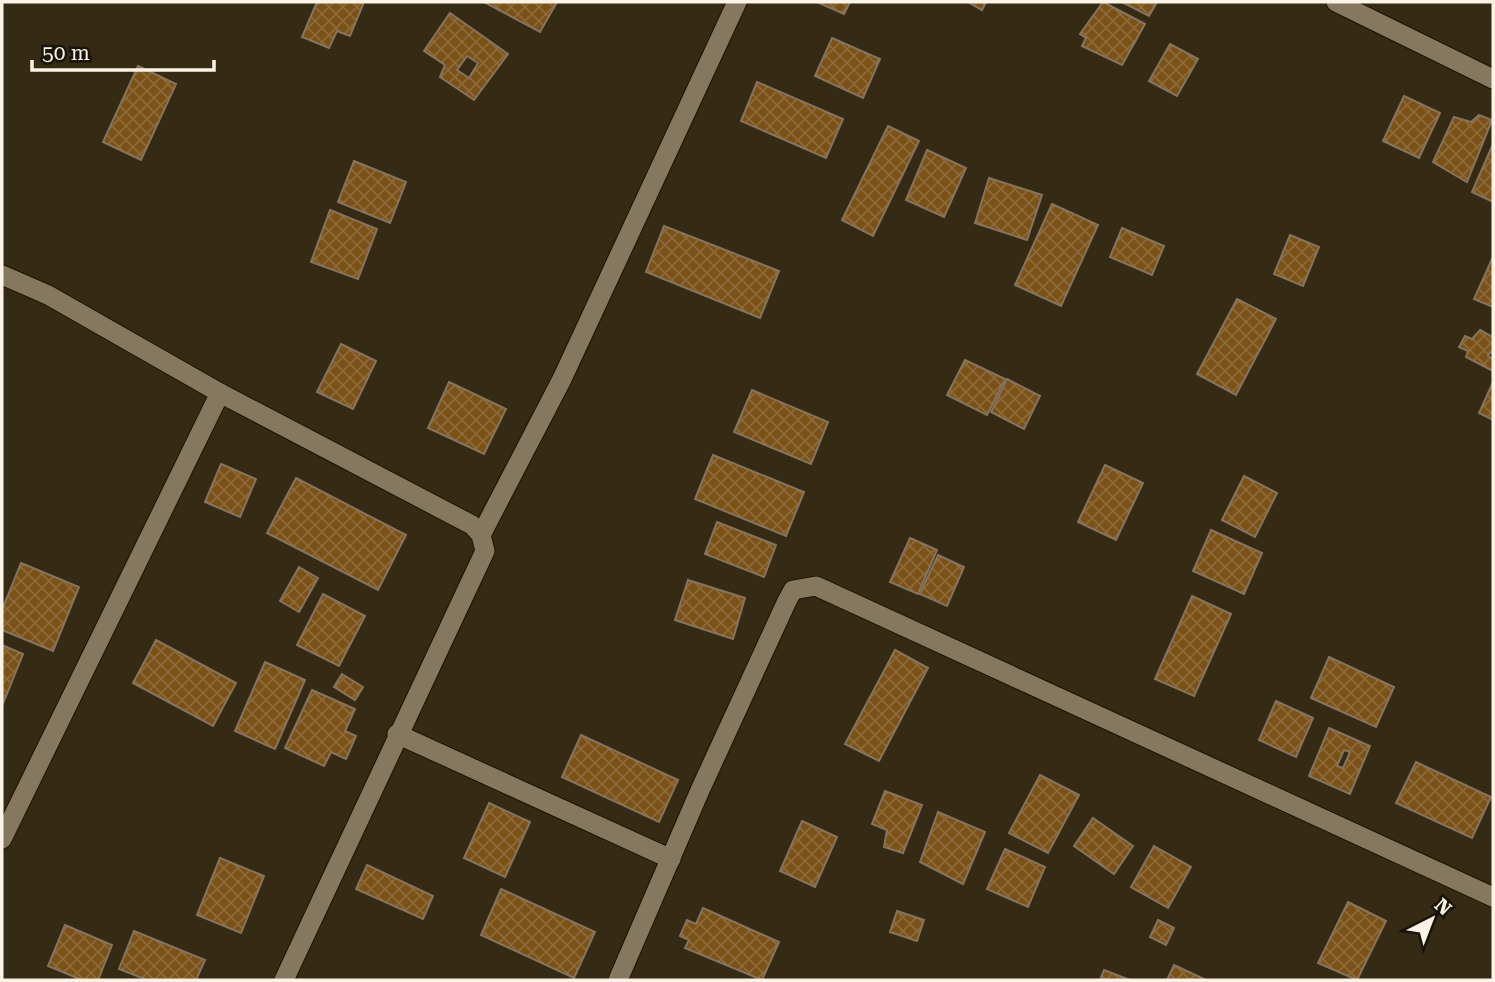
<svg xmlns="http://www.w3.org/2000/svg" width="1495" height="982" viewBox="0 0 1495 982" font-family="'Roboto Serif',serif">
	<defs>
		<pattern id="building-cross-hatch" width="8" height="8" patternUnits="userSpaceOnUse" patternTransform="scale(1.75)"><rect width="8" height="8" fill="#7a5117"/><path d="M0 0l8 8M0 8l8-8" fill="none" stroke="#8e6a39"/></pattern>
	</defs>
	<rect width="100%" height="100%" fill="#352a13"/>
	<g fill="url(#building-cross-hatch)" stroke="#87745f" stroke-width="2" fill-rule="evenodd">
		<polygon points="317,2 364,2 350,36 337,31 329,48 302,37"/>
		<polygon points="484,2 557,2 540,32"/>
		<polygon points="817,2 850,2 844,14"/>
		<polygon points="968,2 986,2 982,10"/>
		<polygon points="1103,2 1145,24 1122,65 1082,46 1086,38 1080,34"/>
		<polygon points="1122,2 1157,2 1149,16"/>
		<path d="M450,13L508,54L474,100L440,77L445,65L424,51ZM467,56L478,63L469,78L457,70Z"/>
		<polygon points="832,38 880,59 863,98 815,76"/>
		<polygon points="1170,44 1198,59 1177,96 1149,81"/>
		<polygon points="138,66 176,84 141,160 103,142"/>
		<polygon points="757,82 843,119 826,158 741,121"/>
		<polygon points="1404,96 1440,113 1419,158 1383,141"/>
		<polygon points="1479,115 1492,120 1467,182 1433,162 1454,117 1471,122"/>
		<polygon points="888,126 919,141 873,236 842,220"/>
		<polygon points="1493,144 1493,202 1472,192"/>
		<polygon points="927,150 966,168 944,217 906,200"/>
		<polygon points="354,161 406,182 390,223 338,202"/>
		<polygon points="989,178 1042,195 1027,240 975,223"/>
		<polygon points="1052,204 1098,225 1061,306 1015,285"/>
		<polygon points="330,210 377,229 358,279 311,262"/>
		<polygon points="664,226 779,271 760,318 646,272"/>
		<polygon points="1122,228 1164,246 1152,275 1110,257"/>
		<polygon points="1290,235 1319,247 1303,286 1274,274"/>
		<polygon points="1493,257 1493,307 1474,299"/>
		<polygon points="1237,299 1276,319 1236,395 1197,374"/>
		<polygon points="1480,330 1493,337 1493,354 1490,352 1488,356 1493,359 1493,371 1466,357 1468,351 1459,347 1465,336 1472,339"/>
		<polygon points="341,344 376,361 353,409 317,392"/>
		<polygon points="965,360 1005,379 987,415 947,395"/>
		<polygon points="1007,379 1040,396 1024,429 991,412"/>
		<polygon points="449,382 506,409 484,454 428,428"/>
		<polygon points="1493,382 1493,420 1479,413"/>
		<polygon points="752,390 828,422 811,464 734,432"/>
		<polygon points="713,455 804,492 786,536 695,499"/>
		<polygon points="221,464 256,479 240,517 205,502"/>
		<polygon points="1105,465 1143,483 1116,540 1078,522"/>
		<polygon points="1244,476 1277,493 1255,537 1222,520"/>
		<polygon points="296,478 406,535 378,590 267,533"/>
		<polygon points="717,522 776,545 764,577 705,554"/>
		<polygon points="1211,530 1262,553 1244,594 1193,571"/>
		<polygon points="910,538 937,550 918,594 890,582"/>
		<polygon points="938,555 964,567 947,606 920,594"/>
		<polygon points="21,563 79,587 53,651 2,630 2,610"/>
		<polygon points="299,567 318,578 299,612 280,601"/>
		<polygon points="688,580 745,598 733,639 675,620"/>
		<polygon points="323,594 365,616 339,666 297,645"/>
		<polygon points="1192,596 1231,614 1194,696 1155,679"/>
		<polygon points="156,640 236,683 213,726 133,683"/>
		<polygon points="2,645 23,654 2,706"/>
		<polygon points="895,650 928,668 879,761 845,744"/>
		<polygon points="1329,657 1394,687 1376,727 1311,698"/>
		<polygon points="265,662 305,680 275,749 235,731"/>
		<polygon points="342,674 363,687 355,700 334,687"/>
		<polygon points="312,690 355,709 345,731 356,736 346,759 331,752 324,766 285,748"/>
		<polygon points="1276,701 1313,718 1296,757 1259,740"/>
		<path d="M1329,728L1370,746L1350,794L1309,776ZM1344,750L1350,752L1343,768L1337,766Z"/>
		<polygon points="581,735 678,780 659,822 562,777"/>
		<polygon points="1416,762 1491,797 1472,838 1396,803"/>
		<polygon points="1040,775 1079,795 1048,853 1009,833"/>
		<polygon points="885,791 922,805 903,853 884,847 887,830 872,824"/>
		<polygon points="489,803 530,822 505,877 464,858"/>
		<polygon points="938,812 985,832 963,884 920,862"/>
		<polygon points="1093,818 1133,846 1114,874 1074,846"/>
		<polygon points="802,821 837,837 815,887 780,871"/>
		<polygon points="1154,846 1191,867 1168,908 1131,887"/>
		<polygon points="1005,849 1045,867 1028,907 987,889"/>
		<polygon points="220,858 264,876 241,933 197,915"/>
		<polygon points="367,865 433,896 423,919 356,889"/>
		<polygon points="501,889 595,932 574,978 481,935"/>
		<polygon points="1348,902 1386,921 1357,980 1318,963"/>
		<polygon points="703,908 779,942 762,980 685,948 689,940 680,936 687,920 696,924"/>
		<polygon points="897,911 924,920 917,941 890,932"/>
		<polygon points="1158,920 1174,928 1166,945 1150,937"/>
		<polygon points="65,925 112,945 98,980 82,980 48,966"/>
		<polygon points="134,931 205,960 196,980 147,980 119,969"/>
		<polygon points="1174,965 1206,980 1167,980"/>
		<polygon points="1104,970 1130,980 1100,980"/>
	</g>
	<g fill="none" stroke-linecap="round" stroke-linejoin="round">
		<g stroke="#1c1200" stroke-width="21">
			<g id="street">
				<polyline points="1336,2 1493,79"/>
				<polyline points="2,275 48,295 220,393 472,525 481,535 485,551 284,980"/>
				<polyline points="481,535 562,379 737,2"/>
				<polyline points="397,734 671,859"/>
				<polyline points="2,839 220,393"/>
				<polyline points="618,980 701,788 787,601 793,590 816,586 1493,897"/>
			</g>
		</g>
		<use href="#street" stroke="#85785f" stroke-width="19"/>
	</g>
	<rect width="1495" height="982" fill="none" stroke="#faf3e6" stroke-width="7"/>
	<g transform="translate(1432 919) rotate(42)" stroke="#18140a" stroke-width="5" paint-order="stroke">
	<path d="M0-5L12 26L0 18L-12 26Z" fill="#faf3e6"/>
	<text y="-10" font-size="19" font-weight="bold" text-anchor="middle" fill="#faf3e6">N</text>
	</g>
	<path d="M32 60v10h182v-10" fill="none" stroke="#faf3e6" stroke-width="3.5"/>
	<text x="42" y="60" font-size="21" fill="#faf3e6" stroke="#18140a" stroke-width="5" paint-order="stroke">50 m</text>
</svg>
